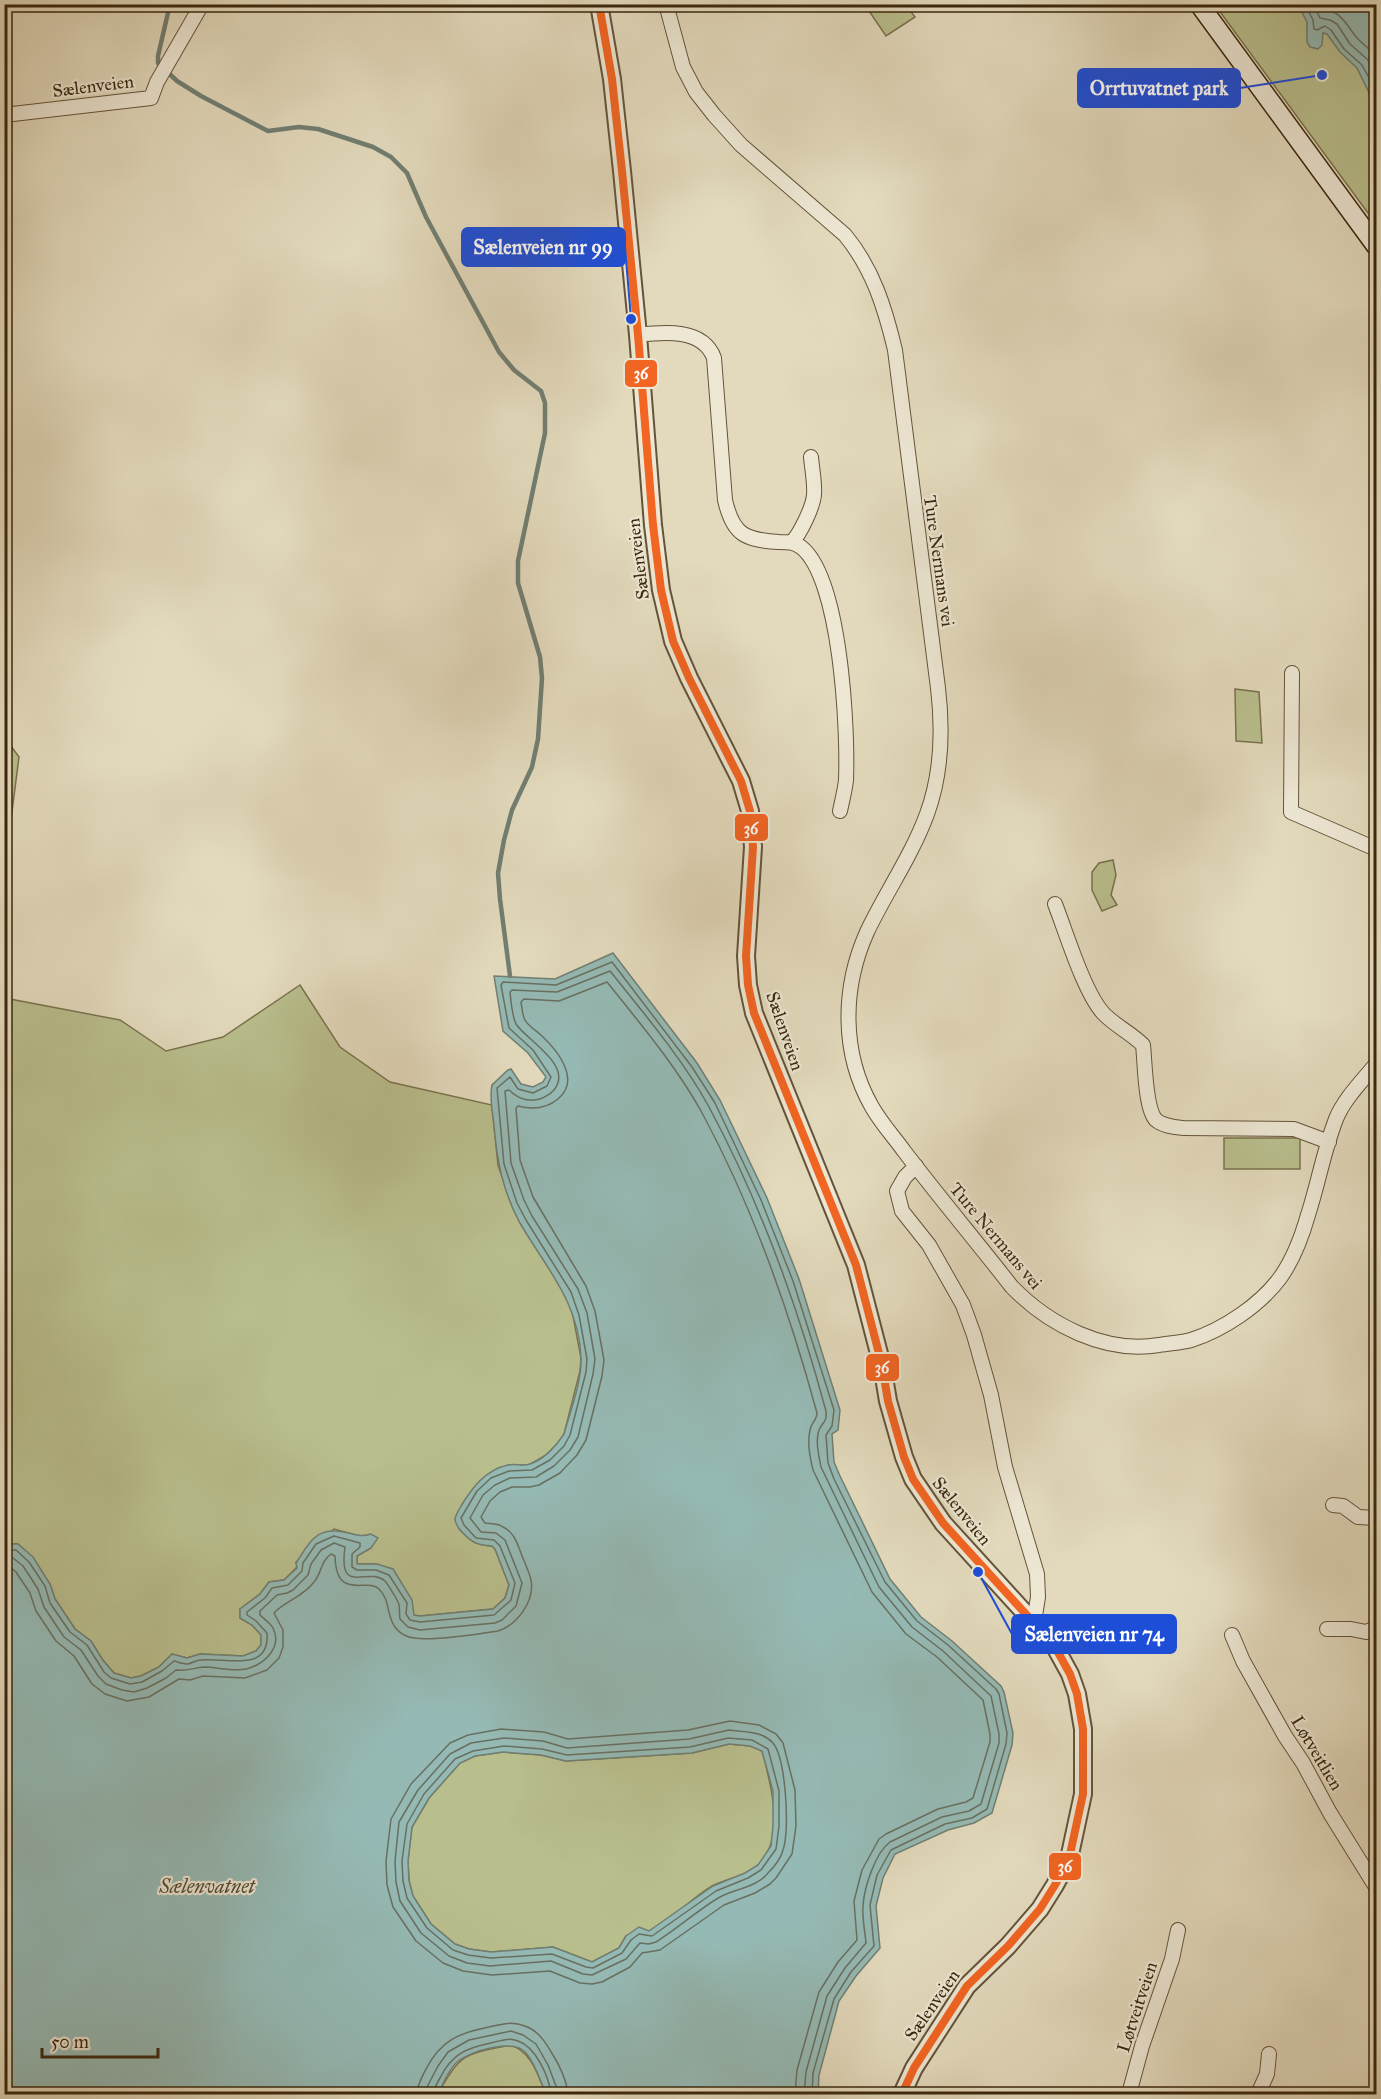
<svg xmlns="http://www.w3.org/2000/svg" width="1381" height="2099" viewBox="0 0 1381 2099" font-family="'IM FELL Great Primer',serif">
	<rect width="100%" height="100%" fill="#e3dabd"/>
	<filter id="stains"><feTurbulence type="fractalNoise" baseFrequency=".00333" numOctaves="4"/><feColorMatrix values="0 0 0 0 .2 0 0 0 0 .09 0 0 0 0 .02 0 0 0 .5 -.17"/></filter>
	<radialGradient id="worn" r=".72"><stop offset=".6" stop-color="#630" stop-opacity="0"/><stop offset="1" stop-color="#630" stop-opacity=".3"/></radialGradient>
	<g fill="#b9be8d" stroke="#7a724d" stroke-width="1.5">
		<polygon points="865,5 906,5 915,17 886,36"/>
		<polygon points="1215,5 1376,5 1376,224"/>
		<polygon points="1235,689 1259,692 1262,743 1236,741"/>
		<polygon points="5,738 19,757 8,843 5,849"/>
		<polygon points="1113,860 1116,875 1111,895 1117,905 1102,911 1092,890 1092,872 1099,863"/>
		<path d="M300,985L340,1047L390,1082L492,1105L498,1165L512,1206L520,1223L566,1294L573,1316L581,1358L580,1371L564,1434L559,1442L546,1455L529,1465H508L459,1529C472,1542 474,1545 492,1546L495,1549L509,1585L505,1598L493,1609L420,1616L413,1615L377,1564H357V1556L371,1548L363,1537L334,1529L296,1562L297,1567L284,1580L269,1582L260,1594L240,1609V1618L252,1625L261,1635V1645L256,1651L243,1656L200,1654L187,1658L172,1654L159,1667L141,1676L131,1678L114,1673L102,1659L91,1641L75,1629L55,1599L50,1584L18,1544H5V994L10,999L120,1020L166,1051L223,1037Z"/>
		<rect x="1224" y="1138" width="76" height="31"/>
		<path d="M729,1744L751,1746L762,1751C771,1784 786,1838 758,1865C746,1877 726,1878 712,1886C690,1899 672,1921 649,1931C642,1934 633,1934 626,1936L619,1948L592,1962L553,1947L491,1952L469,1949L455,1944L431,1924L413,1896L409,1881L408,1861L412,1827L429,1798L460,1763L475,1756L503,1752L541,1755L566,1761L692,1753Z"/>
		<path d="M510,2045C532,2051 538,2076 546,2094H438C460,2052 465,2055 510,2045Z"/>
	</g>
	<g fill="#95bab5" stroke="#717f72" stroke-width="1.5" fill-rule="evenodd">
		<polygon points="1298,5 1376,5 1376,107 1357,68 1340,52 1327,34 1323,33 1322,45 1318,49 1310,47 1307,42 1307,22"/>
		<path d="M613,953L697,1063L720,1100L767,1198L799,1279L840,1410L838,1430L832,1434L834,1462L840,1476L890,1579L921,1617L952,1641L1001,1686L1004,1692L1013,1733L1012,1745L992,1813L974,1823L948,1830L895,1854L883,1878L876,1906L880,1948L856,1976L839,2001L819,2075L818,2094H546C540,2081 536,2064 526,2053C513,2038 470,2051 457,2062C448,2070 443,2084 438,2094H5V1544H18L33,1557L50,1584L55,1599L75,1629L91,1641L102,1659L114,1673L131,1678L141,1676L159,1667L172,1654L187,1658L200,1654L243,1656L256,1651L261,1645V1635L252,1625L240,1618V1609L260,1594L269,1582L284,1580L297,1568L296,1563C311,1540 318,1525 348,1533C357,1535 362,1537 371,1534L378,1538L371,1548L357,1556V1564H377L393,1569L412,1600L414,1615L420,1616L493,1609L505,1598L509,1585L495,1549L492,1546C479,1545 474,1544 464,1534C460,1530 455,1525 455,1519C456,1514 459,1510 461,1506C472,1488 485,1470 508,1465C515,1463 523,1467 530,1464C545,1459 556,1446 564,1434C570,1412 582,1381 581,1358C579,1302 546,1268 520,1223C503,1192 497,1161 494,1126C493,1114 489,1098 492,1085L508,1070L511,1069L521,1084L533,1087L543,1082L546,1077L528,1053L503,1031L494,976L555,979ZM729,1744L750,1746L762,1751L773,1791V1826L771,1846L758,1865L745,1873L713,1886L649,1931L639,1927L626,1936L619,1948L592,1962L553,1947L491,1952L469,1949L455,1944L431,1924L413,1896L409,1881L408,1861L412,1827L429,1798L460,1763L475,1756L503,1752L541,1755L566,1761L692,1753Z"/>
	</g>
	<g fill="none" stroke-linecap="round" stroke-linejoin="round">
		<g stroke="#687061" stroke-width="1.5">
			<polyline points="1305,4 1313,20 1314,29 1317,30 1325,26 1331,30 1344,49 1362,65 1376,91"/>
			<polyline points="1313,4 1320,18 1330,20 1337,24 1350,44 1368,60 1376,75"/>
			<path d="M1323,4L1326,9C1344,14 1347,27 1358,39C1364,45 1371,50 1376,57"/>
			<path d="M4,1550H16L29,1562L45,1586L50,1603L70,1632L87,1645L104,1672L111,1678L130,1684L142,1682L162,1671L174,1661C178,1662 183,1664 188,1664C192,1663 197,1660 201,1660C225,1657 270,1674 267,1633L256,1621L247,1615V1612L265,1598L272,1588L288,1585L302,1571L303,1563L316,1544L334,1536L360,1543V1547L352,1554V1567L357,1570H376L389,1575L407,1603L406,1614L410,1620L420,1622L494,1615L511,1600L515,1583L500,1546L494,1540L476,1538L464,1525L461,1518L477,1491L491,1478L509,1471L532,1470L550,1460L564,1446L570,1435L586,1372L587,1359L579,1315L571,1292L526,1220L517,1203L504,1164L497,1088L510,1077L518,1089L533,1093L547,1086L551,1077L533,1050L509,1028L501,985L503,982L556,985L612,962L692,1067L715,1103L761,1200L793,1281L834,1410L832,1426L826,1435L828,1463L834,1479L885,1582L917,1621L948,1645L996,1689L999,1694L1007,1733L1006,1744L987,1809L972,1818L945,1824L891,1850L877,1875L870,1905L874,1946L851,1972L834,1999L813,2073L812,2094"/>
			<path d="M4,1558H13L23,1566L38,1589L44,1607L64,1637L81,1650L98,1676L106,1684L122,1690L134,1692L147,1688L166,1678L176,1670C188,1671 193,1668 204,1667C217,1667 233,1672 246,1669C263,1665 283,1648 273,1628C270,1623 264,1619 260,1615V1611L277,1595L287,1593L293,1590L308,1575L311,1564L321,1550L334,1543L345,1547C338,1597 367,1566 385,1581C387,1583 399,1602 399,1605C400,1610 399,1614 400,1619L408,1627L420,1630L495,1623L502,1620L516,1606L522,1583L505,1540L496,1533L481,1532L470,1518L483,1495L495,1485L510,1478L536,1477L554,1466L570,1450L578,1437L593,1374L595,1359L587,1313L578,1289L532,1216L524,1200L511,1163L505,1091L509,1090C515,1096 524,1101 534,1100C540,1100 550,1095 554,1090C574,1065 526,1040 516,1024C512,1016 511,1001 510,992L512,990L557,992L610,971C643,1012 684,1061 709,1107C760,1202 798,1307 826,1411C827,1423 823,1421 819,1430C815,1441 819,1456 821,1467L879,1587L912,1627L943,1651L991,1696L999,1734V1743L981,1804L969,1811L942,1817L890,1842C875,1853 864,1888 863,1906C862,1918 865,1931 866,1943L845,1968L827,1996L806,2072L804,2094"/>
			<path d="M4,1567H10L16,1572L30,1593L36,1611L56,1641L74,1656L92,1684L105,1694L127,1701L149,1697L179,1679L190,1680L203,1676L245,1678L267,1670L279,1658L283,1647V1630L274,1613C286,1600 302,1598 314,1582C322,1573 320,1562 331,1554L335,1556C336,1602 367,1577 379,1589C391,1601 386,1615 395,1627C400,1634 406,1637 414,1638C432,1641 479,1634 498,1631C517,1625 535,1601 531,1580C529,1571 524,1562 521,1553C517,1543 514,1532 503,1527C498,1523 491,1524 485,1523L481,1517L490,1501L500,1492L512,1487H530L539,1485L560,1473L577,1455L586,1440L602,1376L604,1360L595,1311L586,1286L533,1197L520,1160L516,1108L518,1106C533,1110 546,1109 558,1099C581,1080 558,1051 542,1036C537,1031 528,1026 525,1020C522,1015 522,1007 521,1002L524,999L559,1001L607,982C639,1022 676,1066 701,1111C752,1205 789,1310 817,1413C817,1420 811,1423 810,1430C807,1443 810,1457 813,1470L872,1592L906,1634L937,1657L983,1700L990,1734V1742L973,1798L966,1802L938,1809L886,1834L879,1839L862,1870L854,1901L857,1940L838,1962L819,1992L797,2070L795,2094"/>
			<polygon points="730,1721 759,1725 776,1734 783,1743 795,1790 796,1826 792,1854 776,1878 770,1884 755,1893 724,1905 660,1950 642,1953 630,1967 602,1982 592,1984 580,1983 550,1971 492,1975 463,1971 443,1963 416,1941 393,1907 387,1885 386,1861 391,1819 411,1784 450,1743 468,1735 501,1729 544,1732 568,1739 688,1730"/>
			<path d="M729,1730C743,1732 763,1731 773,1743C786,1759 790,1831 783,1850C781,1858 774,1867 768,1873C757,1887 735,1889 720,1897C699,1909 677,1929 656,1942L649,1944L640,1943L626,1959L592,1975L583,1974L551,1961L490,1966L467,1963L449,1956L421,1933L400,1901L396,1882L395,1861L399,1822L418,1790L450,1754L471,1743L504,1738L543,1741L567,1748L689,1739Z"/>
			<polygon points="728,1738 752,1740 768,1749 779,1791 779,1826 776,1849 761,1870 748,1878 716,1891 652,1936 639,1934 631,1940 622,1953 593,1968 586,1967 552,1954 491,1958 468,1955 453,1950 427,1928 407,1898 403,1881 402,1861 407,1824 424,1794 455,1759 473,1751 504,1746 542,1749 567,1755 690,1747"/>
			<path d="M417,2094C417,2085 422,2077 426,2069C441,2040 459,2033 489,2027C502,2024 512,2021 525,2026C539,2031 546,2043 553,2055C560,2066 567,2082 568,2094"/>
			<polyline points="426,2094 427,2087 438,2066 448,2052 469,2040 511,2031 523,2035 536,2044 548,2065 559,2094"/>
			<path d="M433,2094C434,2088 437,2083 440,2078C452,2054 466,2048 491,2043C500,2041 509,2037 518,2041C536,2047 549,2077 551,2094"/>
		</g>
		<polyline stroke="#717f72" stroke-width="4.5" points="170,4 158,56 158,63 177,81 201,96 268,131 299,127 318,129 373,147 391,157 407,173 426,217 499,352 514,370 541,391 545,403 545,433 518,561 518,583 540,657 542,678 538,739 532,767 512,810 504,840 498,873 500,899 510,976"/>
		<g stroke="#645439" stroke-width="16">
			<g id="minor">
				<path d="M666,4L683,67L696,92L714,115L741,145L845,235C873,269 885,308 895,350L938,688C943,730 942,773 927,814C912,855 886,892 867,932C842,988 841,1053 872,1107C881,1123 894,1137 904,1151C939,1197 976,1241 1012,1287C1049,1325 1105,1354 1159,1345C1169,1343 1181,1343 1191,1340C1223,1330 1260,1305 1280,1278C1293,1260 1302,1236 1308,1215C1318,1184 1324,1150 1336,1119C1344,1099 1363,1080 1376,1064"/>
				<polyline points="4,115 151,98 157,82 202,4"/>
				<path d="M638,335C664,332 703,328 714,358L725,500C733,535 745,540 779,542C788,542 794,542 801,547C841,578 848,730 846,780C845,790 842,801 840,811"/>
				<path d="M792,542C800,534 813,507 814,495C815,483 812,469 811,457"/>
				<polyline points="1292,673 1291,812 1376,849"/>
				<path d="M1055,904C1066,932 1084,992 1103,1013C1114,1025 1131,1033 1143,1045C1145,1062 1145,1109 1156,1120C1163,1126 1174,1127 1183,1128L1294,1129L1329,1142"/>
				<polyline points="916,1166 905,1177 897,1191 902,1211 929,1245 963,1305 974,1335 991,1395 1005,1467 1037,1574 1038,1597 1034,1622"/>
				<polyline points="1333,1505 1343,1506 1358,1517 1376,1518"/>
				<polyline points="1327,1629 1351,1629 1366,1632 1376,1628"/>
				<polyline points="1232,1635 1243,1661 1285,1736 1303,1763 1330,1813 1376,1887"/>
				<polyline points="1129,2094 1142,2046 1172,1959 1178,1930"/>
				<polyline points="1258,2094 1267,2074 1269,2054"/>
			</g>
		</g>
		<g stroke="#645439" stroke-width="20">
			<polyline id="tertiary" points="599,4 612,79 622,171 638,335 653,525 661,590 673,641 689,678 741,781 750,811 753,847 746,956 748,985 754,1013 856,1265 882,1365 888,1401 904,1457 913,1479 943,1523 1054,1645 1070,1674 1077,1694 1083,1729 1083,1794 1069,1859 1055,1885 1040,1909 1008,1946 967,1986 914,2068 902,2094"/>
		</g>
		<g stroke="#3a270d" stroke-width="21">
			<polyline id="secondary" points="1199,4 1376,246"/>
		</g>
		<use href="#minor" stroke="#ede7d4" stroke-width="14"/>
		<use href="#tertiary" stroke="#ede7d4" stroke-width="16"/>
		<use href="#secondary" stroke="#ede7d4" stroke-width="18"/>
		<g stroke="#ede7d4" stroke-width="12">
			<polyline id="bus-1" points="599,4 612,79 622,171 638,335 653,525 661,590 673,641 689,678 741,781 750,811 753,847 746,956 748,985 754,1013 856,1265 882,1365 888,1401 904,1457 913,1479 943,1523 1054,1645 1070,1674 1077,1694 1083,1729 1083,1794 1069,1859 1055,1885 1040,1909 1008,1946 967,1986 914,2068 902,2094"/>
		</g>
		<use href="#bus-1" stroke="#f26522" stroke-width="8"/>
	</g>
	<g text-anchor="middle" stroke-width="4.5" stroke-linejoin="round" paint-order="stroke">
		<g font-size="18" fill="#3a270d" stroke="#ede7d4">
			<text transform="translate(93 86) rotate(-7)" y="6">Sælenveien</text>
			<text transform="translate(638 559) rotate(-97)" y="6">Sælenveien</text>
			<text transform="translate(939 561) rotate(82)" y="6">Ture Nermans vei</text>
			<text transform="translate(785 1031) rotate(71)" y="6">Sælenveien</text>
			<text transform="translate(996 1236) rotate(50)" y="6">Ture Nermans vei</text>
			<text transform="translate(962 1511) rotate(51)" y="6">Sælenveien</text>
			<text transform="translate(1317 1753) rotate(59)" y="6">Løtveitlien</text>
			<text transform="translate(932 2005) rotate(-55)" y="6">Sælenveien</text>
			<text transform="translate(1137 2007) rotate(-72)" y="6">Løtveitveien</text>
		</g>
		<g font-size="20" font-style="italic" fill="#514c37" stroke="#ede7d4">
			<text x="207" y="1893">Sælenvatnet</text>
		</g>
	</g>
	<path fill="none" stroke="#1d4ed8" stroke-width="2" d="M1322 75L1240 88M631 319L625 247M978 1572L1012 1634"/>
	<g fill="#1d4ed8" stroke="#ede7d4" stroke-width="2">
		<circle cx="1322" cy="75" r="6"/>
		<circle cx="631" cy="319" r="6"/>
		<circle cx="978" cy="1572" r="6"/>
	</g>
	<g fill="#1d4ed8" stroke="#1d4ed8" stroke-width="2">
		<rect x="1078" y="69" width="162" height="38" rx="6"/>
		<rect x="462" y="228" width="163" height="38" rx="6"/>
		<rect x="1012" y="1615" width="164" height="38" rx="6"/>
	</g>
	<g font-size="20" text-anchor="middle" font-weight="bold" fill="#fff">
		<text x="1159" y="95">Orrtuvatnet park</text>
		<text x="543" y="254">Sælenveien nr 99</text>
		<text x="1094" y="1641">Sælenveien nr 74</text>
	</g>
	<g stroke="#ede7d4" stroke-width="2">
		<rect x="624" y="359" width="34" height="29" rx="6" fill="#f26522"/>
		<rect x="734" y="813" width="35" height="29" rx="6" fill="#f26522"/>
		<rect x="865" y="1353" width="35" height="29" rx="6" fill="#f26522"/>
		<rect x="1048" y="1852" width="34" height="29" rx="6" fill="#f26522"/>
	</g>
	<g font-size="16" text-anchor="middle" font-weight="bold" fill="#fff">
		<text x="641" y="379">36</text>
		<text x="751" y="834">36</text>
		<text x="882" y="1373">36</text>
		<text x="1065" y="1872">36</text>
	</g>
	<rect width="1381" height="2099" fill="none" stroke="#e3dabd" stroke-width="24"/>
	<rect x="6" y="6" width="1369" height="2087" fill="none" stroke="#3a270d" stroke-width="3"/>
	<rect x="12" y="12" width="1357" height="2075" fill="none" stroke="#3a270d" stroke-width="1.5"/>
	<path d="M42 2048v9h116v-9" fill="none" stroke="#3a270d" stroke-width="3"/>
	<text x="51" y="2048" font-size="18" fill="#3a270d" stroke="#ede7d4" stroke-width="4.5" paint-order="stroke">50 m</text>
	<rect width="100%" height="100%" filter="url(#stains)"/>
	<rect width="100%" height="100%" fill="url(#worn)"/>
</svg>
